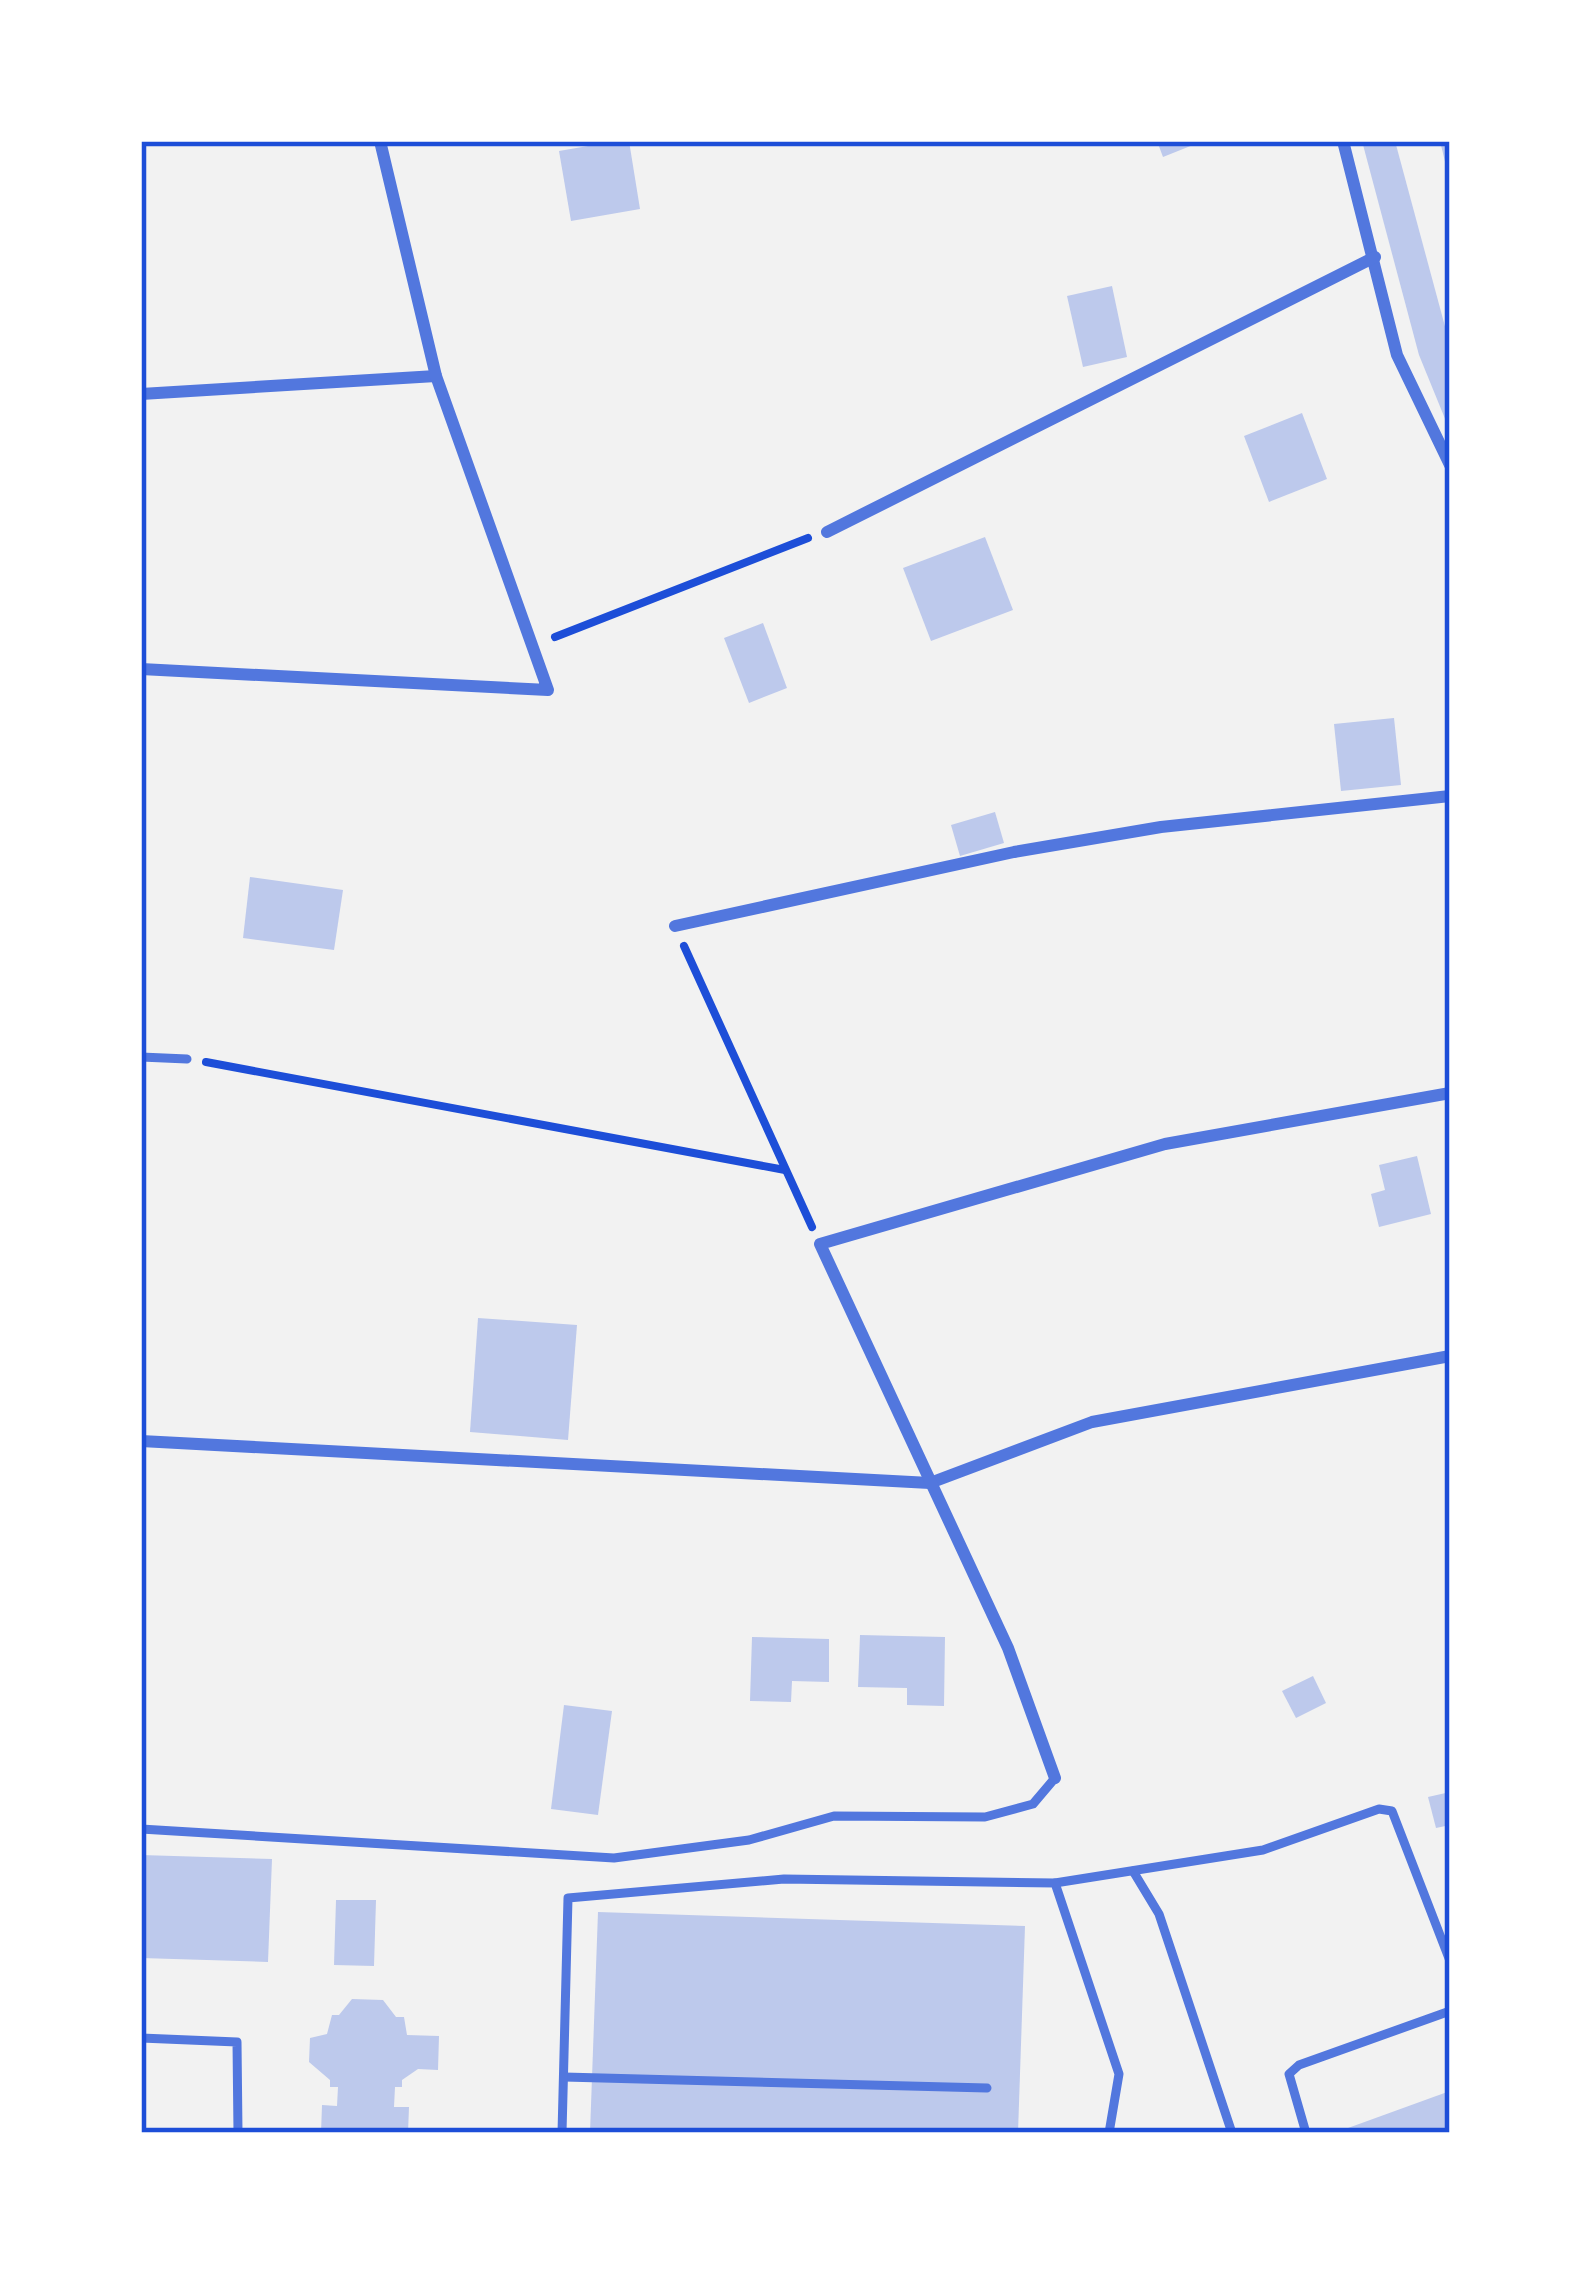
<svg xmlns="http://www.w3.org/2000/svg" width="1591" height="2274" viewBox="0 0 1591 2274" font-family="Manrope,sans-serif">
	<rect width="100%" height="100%" fill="#f2f2f2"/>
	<g fill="#bdc9ec">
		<polygon points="617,141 629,141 640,209 571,221 559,151"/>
		<polygon points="1157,141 1203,141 1163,157"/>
		<polygon points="1362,141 1395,141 1450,345 1450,431 1419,355"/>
		<polygon points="1440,141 1450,141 1450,174 1448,174"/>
		<polygon points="1112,286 1127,357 1083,367 1067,296"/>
		<polygon points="1302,413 1327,479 1269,502 1244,436"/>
		<polygon points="985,537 1013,610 931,641 903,568"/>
		<polygon points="763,623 787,688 749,703 724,638"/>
		<polygon points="1394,718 1401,785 1341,791 1334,724"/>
		<polygon points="995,812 1004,843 960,856 951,825"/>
		<polygon points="250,877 343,890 334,950 243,938"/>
		<polygon points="1417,1156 1431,1214 1379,1227 1371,1194 1385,1190 1379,1165"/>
		<polygon points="478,1318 577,1325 568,1440 470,1432"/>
		<polygon points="860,1635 945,1637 944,1706 907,1705 907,1688 858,1687"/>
		<polygon points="752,1637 829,1639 829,1682 792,1681 791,1702 750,1701"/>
		<polygon points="1313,1676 1326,1703 1296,1718 1282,1691"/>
		<polygon points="564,1705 612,1711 598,1815 551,1809"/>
		<polygon points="1450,1792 1450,1825 1436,1828 1428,1797"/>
		<polygon points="141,1855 272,1859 268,1962 141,1958"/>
		<polygon points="336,1900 376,1900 374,1966 334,1965"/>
		<polygon points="598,1912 1025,1926 1018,2133 590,2133"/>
		<polygon points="352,1999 383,2000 396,2017 404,2017 407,2035 439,2036 438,2070 418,2069 402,2080 402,2087 395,2087 394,2107 409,2107 408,2133 321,2133 322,2105 337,2106 338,2087 330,2087 330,2080 309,2062 310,2038 327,2034 332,2015 339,2015"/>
		<polygon points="1450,2091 1450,2133 1349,2133 1348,2128"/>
	</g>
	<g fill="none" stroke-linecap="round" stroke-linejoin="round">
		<g stroke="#1d4ed8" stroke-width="8">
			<polyline points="555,637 808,538"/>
			<polyline points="684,946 812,1227"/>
			<polyline points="206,1062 785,1170"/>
		</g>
		<g stroke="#5277de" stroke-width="9">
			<polyline points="141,1057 187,1059"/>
			<polyline points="141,1829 614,1858 749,1840 834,1816 985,1817 1033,1804 1055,1778"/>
			<polyline points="1133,1871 1159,1914 1232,2133"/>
			<polyline points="1055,1883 1263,1850 1379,1809 1392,1811 1450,1961"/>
			<polyline points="141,2038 237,2042 238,2133"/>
			<polyline points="564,2077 987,2088"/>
			<polyline points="562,2133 568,1898 784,1879 1055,1883 1119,2074 1109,2133"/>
			<polyline points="1306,2133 1289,2074 1299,2065 1450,2011"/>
		</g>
		<g stroke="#5277de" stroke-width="12">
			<polyline points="1343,141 1397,355 1450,465"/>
			<polyline points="141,394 436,376"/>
			<polyline points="827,532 1375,257"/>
			<polyline points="141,669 548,690 436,376 380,141"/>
			<polyline points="675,926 1014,852 1161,827 1450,796"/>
			<polyline points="141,1441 930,1483 1092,1422 1450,1356"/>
			<polyline points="1055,1778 1008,1648 820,1244 1165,1144 1450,1093"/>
		</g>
	</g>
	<rect width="1591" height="2274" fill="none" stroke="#ffffff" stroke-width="288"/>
	<rect x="144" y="144" width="1303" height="1986" fill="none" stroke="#1d4ed8" stroke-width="4.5"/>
</svg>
